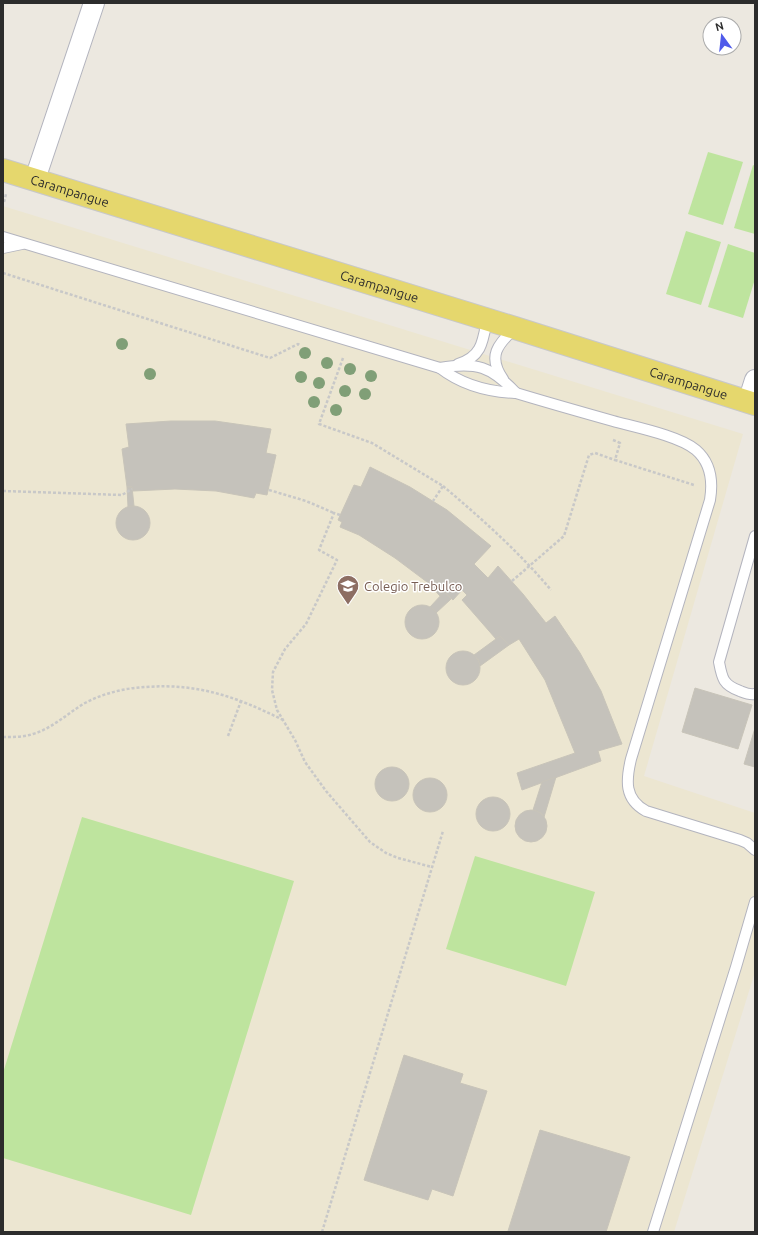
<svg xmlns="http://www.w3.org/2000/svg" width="758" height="1235" viewBox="0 0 758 1235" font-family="Ubuntu,sans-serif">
	<rect width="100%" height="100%" fill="#ece8e0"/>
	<polygon fill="#ece6d1" points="3,206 743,434 644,776 755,813 755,972 674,1232 3,1232"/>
	<g fill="#bee49e">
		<polygon points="708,152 743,162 723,225 688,214"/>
		<polygon points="753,165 755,166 755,234 734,228"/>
		<polygon points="686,231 721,242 701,305 666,294"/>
		<polygon points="728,244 755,253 755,279 743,318 708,307"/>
		<polygon points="82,817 294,881 191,1215 3,1158 3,1073"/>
		<polygon points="475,856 595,892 566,986 446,949"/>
	</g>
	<g fill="#c5c2bb" stroke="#c8c4b9">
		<polygon points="171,421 215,421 271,429 266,453 276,455 267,495 256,493 254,498 216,491 175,489 133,491 132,487 127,487 122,449 129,447 126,424"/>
		<polygon points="370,467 410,487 447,510 491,546 474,564 488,578 498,566 523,594 546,623 555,616 580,653 601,691 622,744 598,751 601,761 522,790 517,773 575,753 545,680 519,639 509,645 500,636 496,639 462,600 467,595 462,590 453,600 444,592 440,596 427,582 395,558 359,535 340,527 342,522 338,520 354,485 361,487"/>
		<polygon points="127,487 132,487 134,506 128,507"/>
		<circle cx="133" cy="523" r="17"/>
		<polygon points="444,592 451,599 436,613 430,607"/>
		<circle cx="422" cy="622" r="17"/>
		<polygon points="500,636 509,645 480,666 478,659 474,655"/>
		<circle cx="463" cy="668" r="17"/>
		<polygon points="695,688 752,705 738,749 682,732"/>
		<polygon points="755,728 755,767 744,764"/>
		<circle cx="392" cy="784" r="17"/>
		<polygon points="556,777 544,817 541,813 533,810 542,782"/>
		<circle cx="430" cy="795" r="17"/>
		<circle cx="493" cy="814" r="17"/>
		<circle cx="531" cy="826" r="16"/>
		<polygon points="404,1055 463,1074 460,1083 487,1091 453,1196 432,1189 428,1200 364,1180"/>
		<polygon points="540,1130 630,1157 606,1232 508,1231"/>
	</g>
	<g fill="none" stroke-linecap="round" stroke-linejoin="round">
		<g stroke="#b3b4be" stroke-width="12">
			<g id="service">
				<path d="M3,237L440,368C462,385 489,392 516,393C549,403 581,412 613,421C635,427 680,436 696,450C711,463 713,482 710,500L631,759C626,780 624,799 646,811L740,840L747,843L755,850"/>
				<polyline points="3,248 22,244"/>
				<path d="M458,364C482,357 483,341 487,319"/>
				<path d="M440,368C476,361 492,367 516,393"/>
				<path d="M503,379C487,356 498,344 515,328"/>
				<path d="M755,536L719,662C722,678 723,685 740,691C745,693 749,695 755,694"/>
				<polyline points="653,1232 736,967 755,902"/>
			</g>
		</g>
		<g stroke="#b3b4be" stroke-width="22">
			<g id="minor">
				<polyline points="35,179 94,3"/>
				<polyline points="748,402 755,380"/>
			</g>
		</g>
		<g stroke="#c8c8c8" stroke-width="24">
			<g id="primary">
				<path id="s1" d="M3,170L515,328L755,404"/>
			</g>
		</g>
		<g stroke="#c8c8c8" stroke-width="2.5" stroke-dasharray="3 2" stroke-linecap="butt">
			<polyline points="4,202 6,194"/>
			<polyline points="3,273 270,358 298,344 300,345"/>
			<polyline points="343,358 319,424 372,443 443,486 433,501"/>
			<polyline points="613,440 620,443 615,460 694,485"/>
			<path d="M443,486C481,518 519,552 551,590"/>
			<polyline points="269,490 306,501 334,513"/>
			<polyline points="3,491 122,495 132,489"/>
			<polyline points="340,515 334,513 319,550 337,560 306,624 285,649 273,672 272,690 277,710 295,740 305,762 326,791 370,842 386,853 398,858 432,867"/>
			<polyline points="512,581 564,536 589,455 595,453 615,460"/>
			<polyline points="228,736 241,701"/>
			<path d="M3,737C13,737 24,737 33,734C53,728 68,713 85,703C104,693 125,688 146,687C198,683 237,697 283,720"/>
			<polyline points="322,1232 443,831"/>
		</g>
		<use href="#service" stroke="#fff" stroke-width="10"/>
		<use href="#minor" stroke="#fff" stroke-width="20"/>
		<use href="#primary" stroke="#e5d76d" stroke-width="22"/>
	</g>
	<g fill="#809f77">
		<circle cx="122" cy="344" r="6"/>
		<circle cx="305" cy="353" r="6"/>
		<circle cx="327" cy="363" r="6"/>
		<circle cx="350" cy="369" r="6"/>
		<circle cx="150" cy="374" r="6"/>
		<circle cx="371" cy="376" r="6"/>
		<circle cx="301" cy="377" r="6"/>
		<circle cx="319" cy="383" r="6"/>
		<circle cx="345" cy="391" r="6"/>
		<circle cx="365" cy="394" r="6"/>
		<circle cx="314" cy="402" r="6"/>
		<circle cx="336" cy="410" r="6"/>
	</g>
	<defs>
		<g id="school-pin" transform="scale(1.15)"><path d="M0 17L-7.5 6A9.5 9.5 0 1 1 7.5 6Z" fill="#8d6e63" stroke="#fff"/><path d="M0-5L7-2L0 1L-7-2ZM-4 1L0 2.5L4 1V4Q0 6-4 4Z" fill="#fff"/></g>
	</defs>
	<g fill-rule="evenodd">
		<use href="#school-pin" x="348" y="586"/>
	</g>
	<g text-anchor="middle" stroke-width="3" stroke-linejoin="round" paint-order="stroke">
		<g font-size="13" fill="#2c2c2c" stroke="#fff">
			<text dy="5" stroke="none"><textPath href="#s1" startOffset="70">Carampangue</textPath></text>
			<text dy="5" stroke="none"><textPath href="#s1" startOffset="394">Carampangue</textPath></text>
			<text dy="5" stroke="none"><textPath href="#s1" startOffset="718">Carampangue</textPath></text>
		</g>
		<g font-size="13" fill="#785e54" stroke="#fff" text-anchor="start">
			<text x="364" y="591">Colegio Trebulco</text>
		</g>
	</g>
	<rect width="758" height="1235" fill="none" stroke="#2c2c2c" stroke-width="8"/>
	<g transform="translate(722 36) rotate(345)"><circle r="19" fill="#ffffff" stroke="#ababab"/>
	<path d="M0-3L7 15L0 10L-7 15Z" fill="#4f5aea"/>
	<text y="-6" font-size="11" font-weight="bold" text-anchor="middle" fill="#2c2c2c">N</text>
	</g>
</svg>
